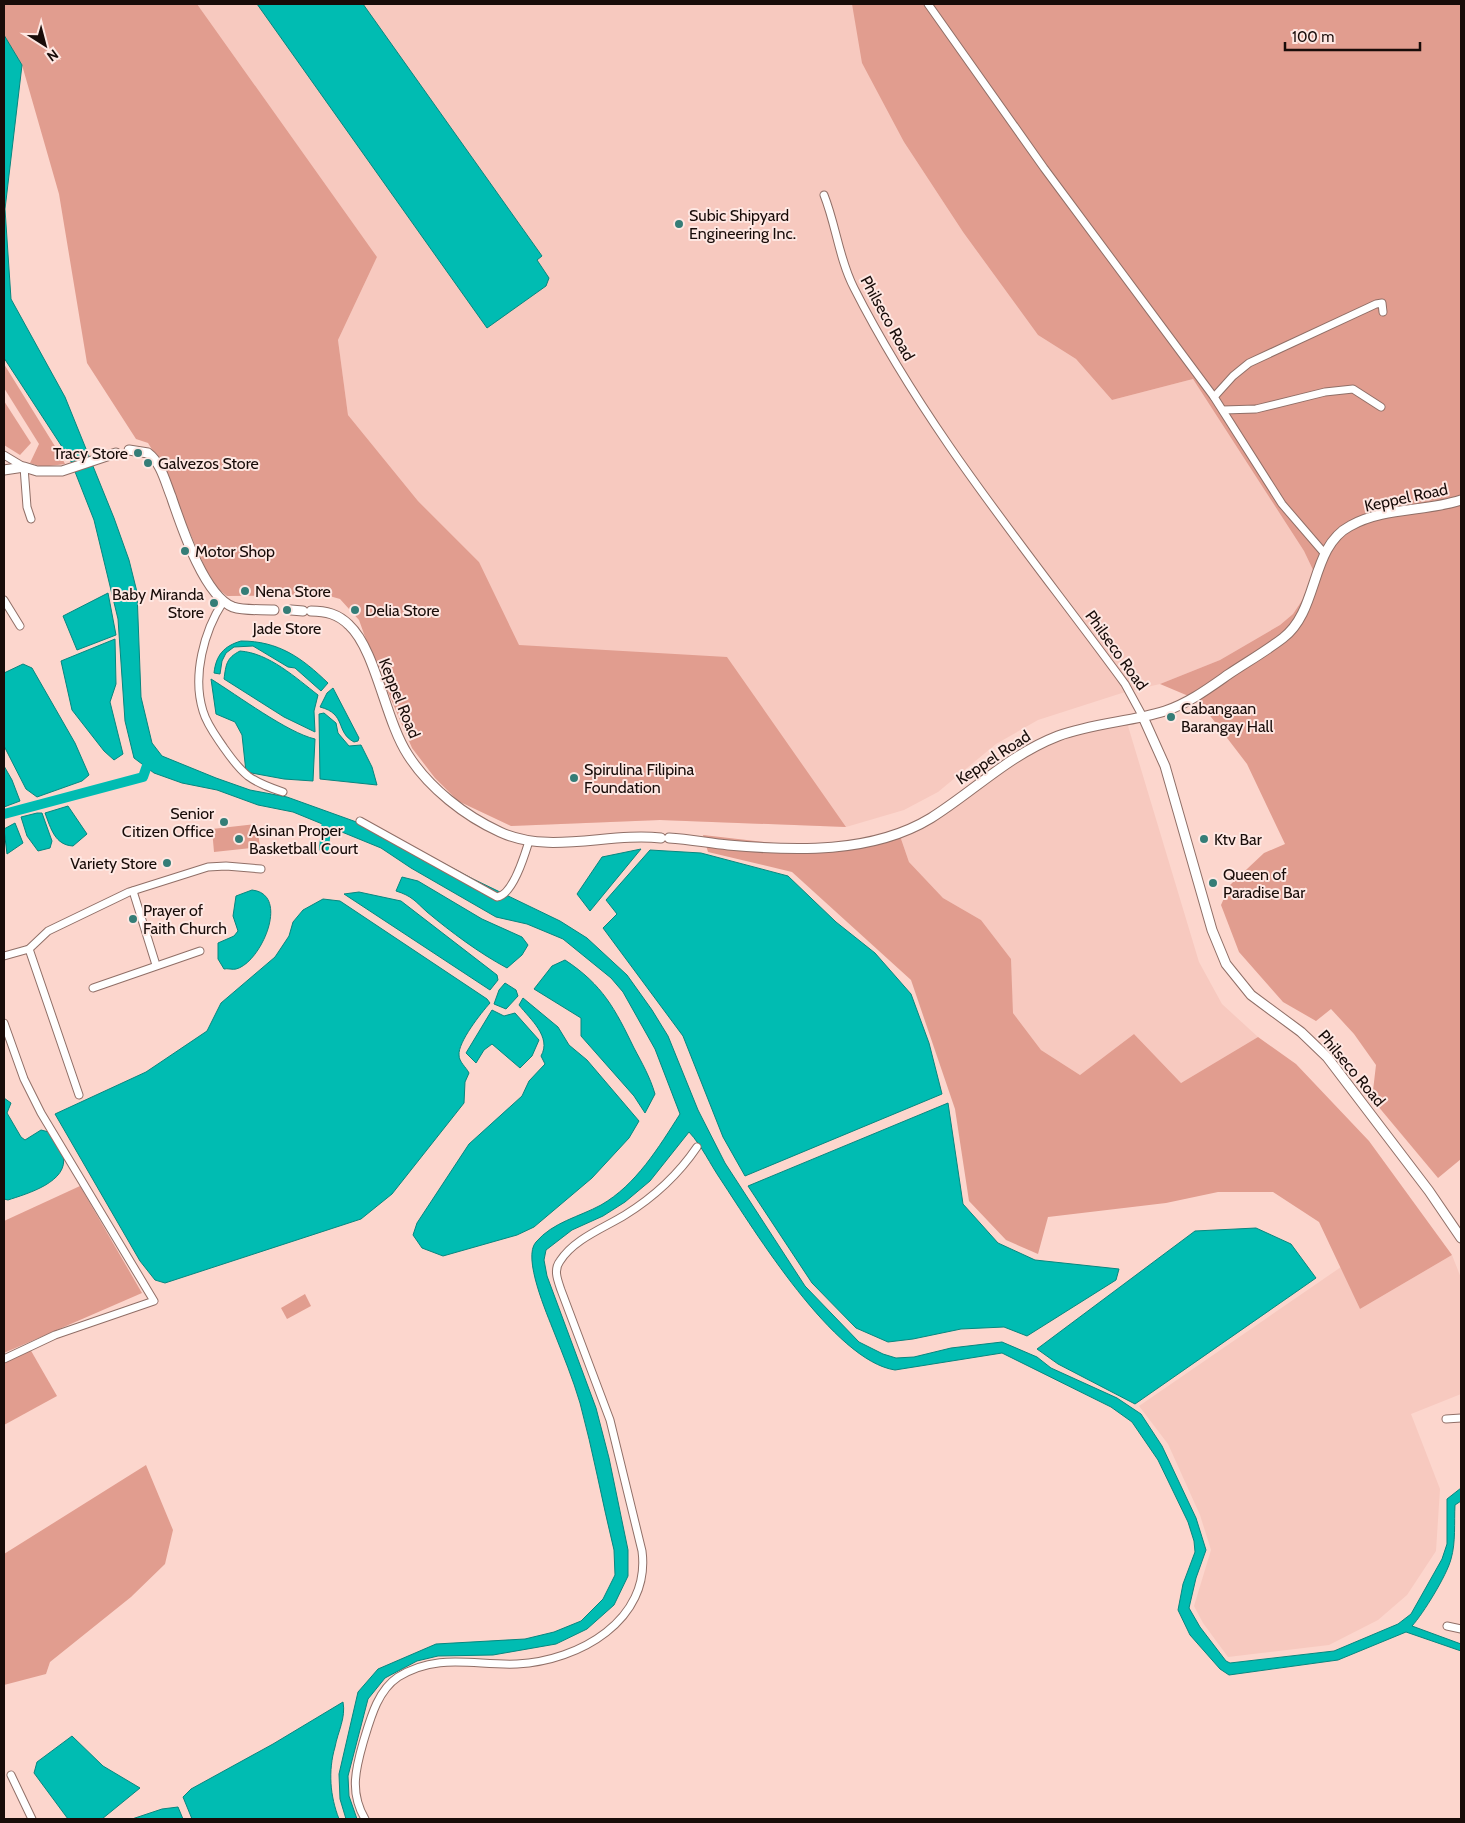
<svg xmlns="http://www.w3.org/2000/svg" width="1465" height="1823" viewBox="0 0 1465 1823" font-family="Cabin,sans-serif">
	<rect width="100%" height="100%" fill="#fcd6cd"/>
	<g fill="#f7c9bf">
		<polygon points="197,4 852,4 904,142 963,232 1038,335 1076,359 1112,400 1193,379 1304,551 1314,572 1303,599 1293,614 1280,625 1220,660 1160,684 1122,693 1038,720 996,744 938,792 904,810 846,827 660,820 511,826 459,801 435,778 412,748 479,562 418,501 348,415 338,340 377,257"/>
		<polygon points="1125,716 1199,962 1222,1004 1258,1037 1181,1083 1134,1034 1080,1075 1041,1050 1013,1013 1010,958 981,920 943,898 909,862 899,833 934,820 1037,742"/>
		<polygon points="1452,1255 1461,1278 1461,1394 1411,1414 1440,1489 1436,1551 1407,1595 1378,1620 1329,1645 1228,1657 1203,1623 1194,1606 1211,1550 1200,1515 1168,1444 1139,1406 1341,1267 1360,1309"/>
	</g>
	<g fill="#e19d8f">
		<polygon points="4,4 197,4 377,257 338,340 348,415 418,501 479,562 519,645 727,657 846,827 660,820 511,826 458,801 435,778 412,748 369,648 359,620 340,599 326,595 227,596 212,584 159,461 148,443 136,439 87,363 59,194 22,65 4,35"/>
		<polygon points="852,4 1461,4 1461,1159 1438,1178 1372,1099 1376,1065 1354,1034 1331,1009 1316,1021 1283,1002 1239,952 1221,905 1230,885 1264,853 1285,844 1247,764 1198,700 1160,684 1220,660 1280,625 1293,614 1303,599 1314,572 1304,551 1193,379 1112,400 1076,359 1038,335 963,232 904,142 862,63"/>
		<polygon points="4,364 61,456 65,464 42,467 30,463 39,444 4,388"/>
		<polygon points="4,401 31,443 20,455 4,445"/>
		<polygon points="257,824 260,847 214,852 212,829"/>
		<polygon points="899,833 909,862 943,898 981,920 1011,959 1013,1013 1041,1050 1080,1075 1134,1034 1181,1083 1258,1037 1296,1064 1369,1141 1452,1255 1360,1309 1319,1222 1273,1192 1218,1192 1166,1203 1048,1217 1038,1254 1006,1240 969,1201 955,1109 911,980 792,872 708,852 703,835 827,849"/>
		<polygon points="80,1186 142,1293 4,1353 4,1221"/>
		<polygon points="305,1294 311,1306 287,1319 281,1308"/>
		<polygon points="30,1349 57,1396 4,1425 4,1363"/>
		<polygon points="146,1465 173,1530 165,1564 131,1597 50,1662 46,1674 4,1685 4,1554"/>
	</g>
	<g fill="#00bcb2" stroke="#07877f">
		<polygon points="257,4 363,4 542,256 537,260 549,278 546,286 487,328"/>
		<path d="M4,35L22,65L5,209L11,299L65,397L114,518L129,560L137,592L141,697L152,743L162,756L216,778L250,790L287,797L387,833L473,879L560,921L587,938L627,975L652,1010L668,1036L698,1110L725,1163L805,1286L859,1342L883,1354L896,1358L914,1357L951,1348L1002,1342L1037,1357L1051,1368L1117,1398L1141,1414L1162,1446L1196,1518L1206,1550L1196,1578L1189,1608L1200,1627L1226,1661L1230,1663L1334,1651L1398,1624L1411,1614L1442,1559L1447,1544V1499L1461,1488V1501L1455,1505C1454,1523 1456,1542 1451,1559C1447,1575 1423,1614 1412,1626L1461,1644V1651L1406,1632L1338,1660L1229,1675L1220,1669L1190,1635L1178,1610L1183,1584L1195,1552L1194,1541L1188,1522L1158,1460L1132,1422L1111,1407L1002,1353L895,1370C834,1361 754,1230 721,1180C710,1164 702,1146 689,1132L650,1181L625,1202L603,1216L572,1230L546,1250L544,1260L547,1276L596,1408L609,1458L628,1550V1576L614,1605L587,1629L556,1644L493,1655L438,1656L417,1661L385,1678L368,1699L348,1776L349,1796L357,1819H346L340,1799L339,1774L358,1692L378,1669L436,1644L525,1639L554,1632L581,1621L603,1599L615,1575L614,1550C602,1501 593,1451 580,1403C573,1379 563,1355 554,1332C547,1314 522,1257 536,1242C553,1222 579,1217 601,1205C636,1185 659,1147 680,1114L655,1049L623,992L611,978L563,939L527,924L496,917L411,868L381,848L293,812L258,805L217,790L182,783L154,773L134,758L125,721L118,619L94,520L70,459L4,358Z"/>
		<polygon points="108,593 116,635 77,650 63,616"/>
		<polygon points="115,639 116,684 110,702 123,754 114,760 104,751 72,710 61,661"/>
		<path d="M241,641C279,641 302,658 328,683L321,691L295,668L288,667L253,646L234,647L226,653L222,661L220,674L214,673C216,655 224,646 241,641Z"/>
		<path d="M240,651C269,653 296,678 318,695L314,711L315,732L284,717L224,679C226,665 226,658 240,651Z"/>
		<polygon points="23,664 32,668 75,743 89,775 82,781 37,797 26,789 4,746 4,673"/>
		<path d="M211,679C237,695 288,733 315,739L313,781L284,779L246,772L242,735L235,722L216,714Z"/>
		<path d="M333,688L359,738L358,741L354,742C335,732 347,714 320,707L327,693Z"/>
		<polygon points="324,713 336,723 338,733 349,746 361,745 372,767 377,785 320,779 319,714"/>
		<polygon points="4,766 12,780 20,801 4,807"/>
		<path d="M68,806L87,834L73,846C55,845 51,829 45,813Z"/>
		<polygon points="37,813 42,813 52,841 50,848 38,851 27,836 21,817"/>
		<polygon points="15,823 23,843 7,854 4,829"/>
		<polygon points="641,849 590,911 577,894 602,857"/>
		<polygon points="650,850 701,853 788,876 836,922 875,953 911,994 929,1043 942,1094 745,1176 723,1137 683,1036 603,928 617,914 606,900"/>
		<path d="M402,877L418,881L482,919L522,937L528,945L522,955L507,968C479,953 451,932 427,912C415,901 412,896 396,891Z"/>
		<path d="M252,890C291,894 261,963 236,969C233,970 227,968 224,969L218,959V943L234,936L238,931L233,916L236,896Z"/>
		<polygon points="359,892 401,901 497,975 498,980 490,990 344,894"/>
		<path d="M323,899L340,901L487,999L490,1003C481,1013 458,1042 459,1055C459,1062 466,1067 469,1073L465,1082L464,1103L392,1194L361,1219L165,1283L155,1280L140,1261L55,1114L146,1072L207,1031L221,1003L275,957L289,936L293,922L303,910Z"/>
		<path d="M565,960C603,985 615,1009 634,1048C642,1063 650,1077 655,1094L645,1113L634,1096L581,1036V1018L534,989L552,966Z"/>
		<polygon points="505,983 516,990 518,996 506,1009 494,1004 499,990"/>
		<path d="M523,998L558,1027L569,1045L587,1060L639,1121L629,1138L592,1178L534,1227L517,1235L443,1256L422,1248L413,1235L417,1223L469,1144L522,1096L529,1081L545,1064L541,1056C552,1037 530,1019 519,1005Z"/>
		<polygon points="492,1010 504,1016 515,1013 539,1040 532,1056 520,1068 492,1044 484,1050 476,1063 466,1053"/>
		<path d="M4,1098L11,1103L7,1113L21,1137L25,1140L41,1130L49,1132C54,1139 61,1147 63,1155C70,1182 26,1194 8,1200L4,1199Z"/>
		<polygon points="948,1103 963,1204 998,1243 1035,1260 1119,1269 1116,1280 1027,1336 1004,1327 961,1329 913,1339 888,1342 856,1328 812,1283 748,1186"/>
		<polygon points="1256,1228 1291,1244 1316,1278 1135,1404 1058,1364 1037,1349 1195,1231"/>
		<path d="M343,1702C346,1718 338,1731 335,1747C328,1771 330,1796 339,1819H192L183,1797L191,1789L273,1744Z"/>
		<polygon points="72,1736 103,1766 140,1788 102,1819 68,1819 34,1773 37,1762"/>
		<polygon points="178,1807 183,1819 132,1819 162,1809"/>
	</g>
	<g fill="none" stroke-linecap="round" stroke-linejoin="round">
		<g stroke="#00bcb2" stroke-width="10">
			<polyline points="4,814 143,777 149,760"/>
			<polyline points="324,848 327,820"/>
		</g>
		<g stroke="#906f67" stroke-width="9">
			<g id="minor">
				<polyline points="928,4 1044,168 1214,397 1282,504 1325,554"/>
				<path d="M824,195C836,225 839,259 854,288C927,432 1030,554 1125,684L1143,717"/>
				<polyline points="1214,397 1233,376 1249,363 1376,304 1382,303 1383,312"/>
				<polyline points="1223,410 1256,409 1325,392 1353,389 1381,407"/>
				<polyline points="4,455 24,467 27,507 31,519"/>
				<polyline points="4,600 20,626"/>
				<path d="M223,602C204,631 192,676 203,711C207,725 216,736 224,748C231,758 238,768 248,776C259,784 271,788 283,792"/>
				<path d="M360,821L497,897C513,895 525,854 529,841"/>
				<polyline points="133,891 156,965"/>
				<polyline points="29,949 79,1095"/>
				<polyline points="4,956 29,949 48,931 129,892 208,867 226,866 261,869"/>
				<polyline points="93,988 200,951"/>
				<polyline points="4,1023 24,1079 41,1113 154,1301 55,1335 4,1359"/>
				<polyline points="1446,1419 1461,1418"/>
				<polyline points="1447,1626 1461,1629"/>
				<polyline points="11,1775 32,1819"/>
				<path d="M365,1819C350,1793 355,1771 363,1743C370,1720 377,1691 398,1677C438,1652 476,1666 517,1664C579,1661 651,1620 642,1551L610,1420L561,1290C558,1281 553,1270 560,1261C574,1239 604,1228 625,1215C654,1197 678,1175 697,1147"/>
			</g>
		</g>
		<g stroke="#906f67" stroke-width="11">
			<g id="tertiary">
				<path d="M129,450L148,453C161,463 165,481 171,496C181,525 204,596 233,607C245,611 261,609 274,610"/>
				<polyline points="4,470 24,467 37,471 62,471 116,453"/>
				<polyline points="291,610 303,611"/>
				<path d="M311,611C326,611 338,614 349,625C376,650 385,720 408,755C429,788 465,816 500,832C550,855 608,832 661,838"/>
				<polyline points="1143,717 1165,766 1212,930 1226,964 1251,995 1301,1032 1327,1057 1429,1191 1461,1238"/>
				<path d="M669,838C689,839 708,843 728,845C794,851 872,854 931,818C974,791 1009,755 1058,736C1093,723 1130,722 1165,711C1189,703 1209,688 1229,674C1247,662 1266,651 1283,638C1319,611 1310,547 1350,526C1384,507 1425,512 1461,500"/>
			</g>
		</g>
		<use href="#minor" stroke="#fff" stroke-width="7"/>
		<use href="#tertiary" stroke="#fff" stroke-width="9"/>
	</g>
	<g fill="#357d77" stroke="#fee7e2" stroke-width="2">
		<circle cx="679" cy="224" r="5"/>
		<circle cx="138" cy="453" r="5"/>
		<circle cx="148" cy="463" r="5"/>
		<circle cx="185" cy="551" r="5"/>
		<circle cx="245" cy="591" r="5"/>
		<circle cx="214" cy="603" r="5"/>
		<circle cx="287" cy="610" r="5"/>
		<circle cx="355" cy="610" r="5"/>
		<circle cx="1171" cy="717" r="5"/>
		<circle cx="574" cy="778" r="5"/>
		<circle cx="224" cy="822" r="5"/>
		<circle cx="239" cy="839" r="5"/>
		<circle cx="1204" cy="839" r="5"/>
		<circle cx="167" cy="863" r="5"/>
		<circle cx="1213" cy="883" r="5"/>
		<circle cx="133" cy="919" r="5"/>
	</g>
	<g text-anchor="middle" stroke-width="4" stroke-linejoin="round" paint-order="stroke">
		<g font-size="16" fill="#180c09" stroke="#fee7e2" text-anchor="start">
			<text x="689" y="221">Subic Shipyard<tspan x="689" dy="18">Engineering Inc.</tspan></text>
			<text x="128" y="459" text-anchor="end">Tracy Store</text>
			<text x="158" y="469">Galvezos Store</text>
			<text x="195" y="557">Motor Shop</text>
			<text x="255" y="597">Nena Store</text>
			<text x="204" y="600" text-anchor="end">Baby Miranda<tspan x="204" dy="18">Store</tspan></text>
			<text x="365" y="616">Delia Store</text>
			<text x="287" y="634" text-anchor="middle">Jade Store</text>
			<text x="1181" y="714">Cabangaan<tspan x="1181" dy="18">Barangay Hall</tspan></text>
			<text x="584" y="775">Spirulina Filipina<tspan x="584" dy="18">Foundation</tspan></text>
			<text x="214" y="819" text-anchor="end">Senior<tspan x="214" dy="18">Citizen Office</tspan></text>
			<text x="249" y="836">Asinan Proper<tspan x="249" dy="18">Basketball Court</tspan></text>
			<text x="1214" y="845">Ktv Bar</text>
			<text x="157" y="869" text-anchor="end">Variety Store</text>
			<text x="1223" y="880">Queen of<tspan x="1223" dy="18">Paradise Bar</tspan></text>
			<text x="143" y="916">Prayer of<tspan x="143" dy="18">Faith Church</tspan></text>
		</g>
		<g font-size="16" fill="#180c09" stroke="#fee7e2">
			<text transform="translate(888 318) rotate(61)" y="6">Philseco Road</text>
			<text transform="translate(1406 497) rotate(-12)" y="6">Keppel Road</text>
			<text transform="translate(1117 650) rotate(54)" y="6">Philseco Road</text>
			<text transform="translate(400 698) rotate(68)" y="6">Keppel Road</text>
			<text transform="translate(993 757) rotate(-33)" y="6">Keppel Road</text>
			<text transform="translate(1352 1068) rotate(50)" y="6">Philseco Road</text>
		</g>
	</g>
	<rect width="1465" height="1823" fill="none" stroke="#180c09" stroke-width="10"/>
	<g transform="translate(45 45) rotate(144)" stroke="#fee7e2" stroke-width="4" paint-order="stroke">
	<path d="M0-4L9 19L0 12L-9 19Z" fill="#180c09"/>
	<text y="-8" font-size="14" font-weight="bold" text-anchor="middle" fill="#180c09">N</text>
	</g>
	<path d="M1285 42v8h135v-8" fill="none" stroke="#180c09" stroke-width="2.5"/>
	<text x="1292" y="42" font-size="15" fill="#180c09" stroke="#fee7e2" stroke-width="4" paint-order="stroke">100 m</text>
</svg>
